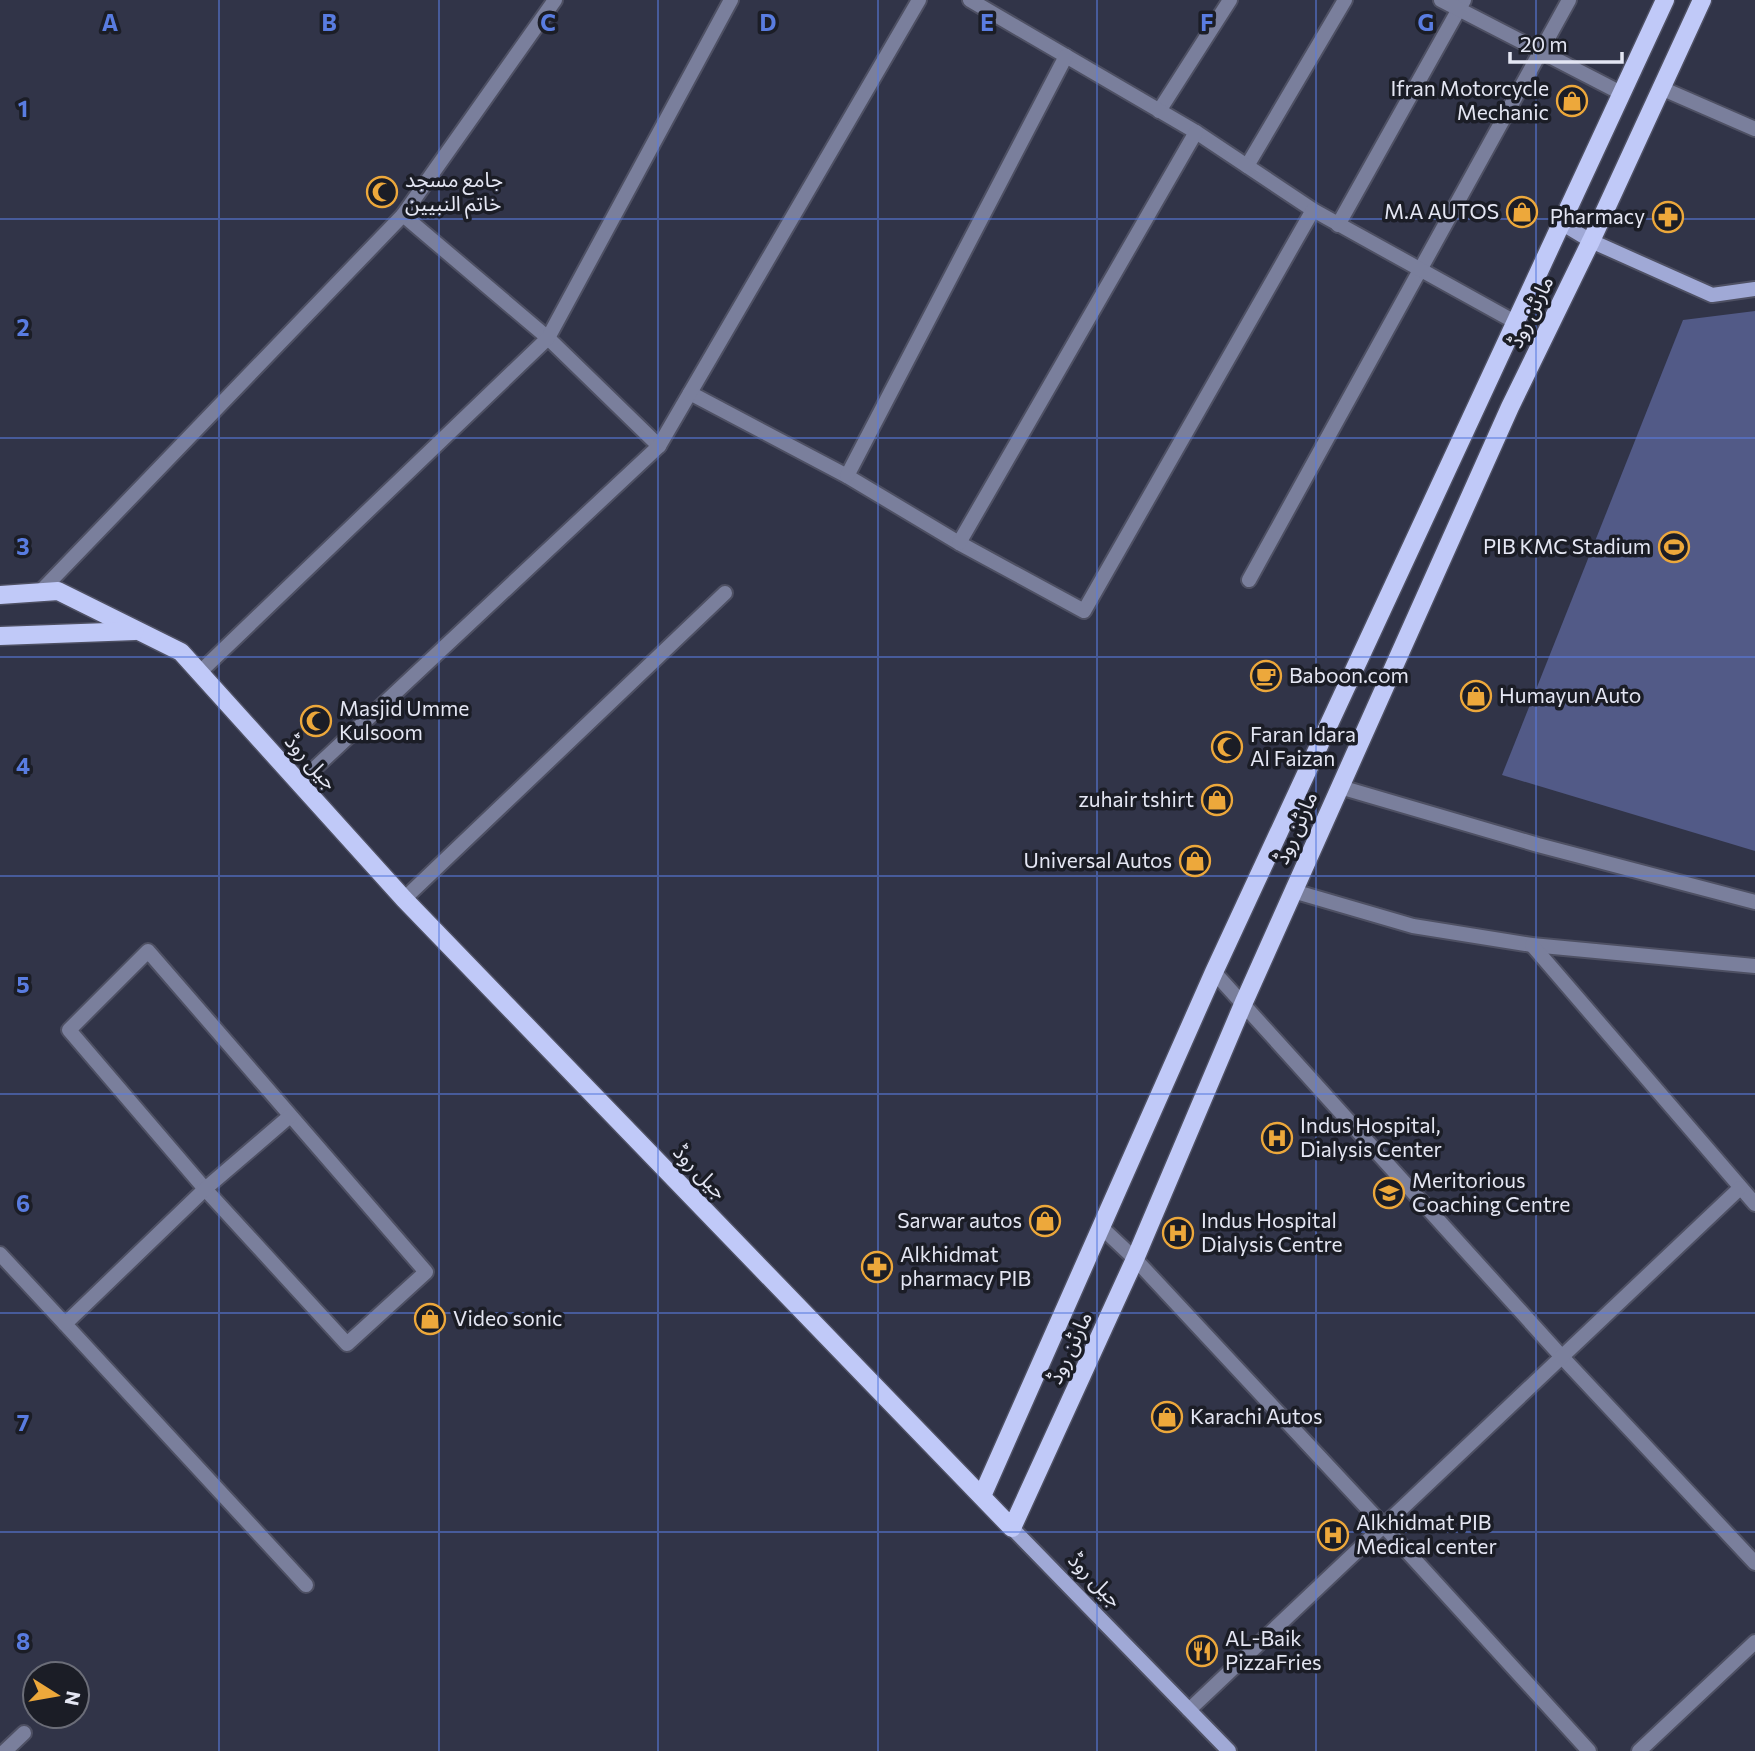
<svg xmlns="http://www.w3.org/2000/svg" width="1755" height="1751" viewBox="0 0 1755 1751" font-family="Commissioner,'Noto Sans Arabic',sans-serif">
	<rect width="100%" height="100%" fill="#313448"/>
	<polygon fill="#525a87" points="1755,311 1755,851 1502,775 1683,320"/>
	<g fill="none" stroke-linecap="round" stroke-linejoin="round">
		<g stroke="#4e5063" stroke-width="18">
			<g id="lane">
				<polyline points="1159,111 1230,0"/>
				<polyline points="1247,166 1345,0"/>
				<polyline points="1338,225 1464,0"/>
				<polyline points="1249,580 1569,0"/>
				<polyline points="5,1751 24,1733"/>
			</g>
		</g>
		<g stroke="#4e5063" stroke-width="18">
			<g id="street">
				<polyline points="970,0 1196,132 1313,210 1515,322"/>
				<polyline points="1441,0 1621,93"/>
				<polyline points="1661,88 1755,129"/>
				<polyline points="403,215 548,338 659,446"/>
				<polyline points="690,393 847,476 959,543 1084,611 1313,210"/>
				<polyline points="847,476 1066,56"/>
				<polyline points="959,543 1196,132"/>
				<polyline points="40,592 403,215 555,0"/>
				<polyline points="200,672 548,338 731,0"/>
				<polyline points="299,783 659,446 919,0"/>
				<polyline points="1340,787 1538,845 1755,902"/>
				<polyline points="1293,891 1413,926 1532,945 1755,966"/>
				<polyline points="404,899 725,593"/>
				<polyline points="1532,945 1755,1204"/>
				<polygon points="148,951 426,1272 347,1344 205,1189 69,1030"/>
				<polyline points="1214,972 1562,1357 1755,1563"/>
				<polyline points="290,1116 205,1189 65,1324 306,1585"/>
				<polyline points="1101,1227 1135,1259 1383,1525 1589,1751"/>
				<polyline points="0,1254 65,1324"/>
				<polyline points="1189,1710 1740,1188"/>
				<polyline points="1639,1751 1755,1642"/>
			</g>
		</g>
		<g stroke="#4e5063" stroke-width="18">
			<g id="secondary">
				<polyline points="1561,223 1591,241 1712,295 1755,289"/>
				<polyline points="1012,1528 1229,1751"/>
			</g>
		</g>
		<g stroke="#4e5063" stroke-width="21">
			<g id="primary">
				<polyline points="0,595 58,591 181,652 404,899 1012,1528 1135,1259 1244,1002 1510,407 1591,241 1702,0"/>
				<polyline points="0,636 135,631"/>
				<polyline points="982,1496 1214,972 1665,0"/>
			</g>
		</g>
		<use href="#lane" stroke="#7a7f9c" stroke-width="14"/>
		<use href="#street" stroke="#7a7f9c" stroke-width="14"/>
		<use href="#secondary" stroke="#a0a9d6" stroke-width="14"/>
		<use href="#primary" stroke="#c0c9f8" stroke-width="18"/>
	</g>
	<path fill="none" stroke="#597ce0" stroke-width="2" stroke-opacity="0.55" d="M219,0V1751M439,0V1751M658,0V1751M878,0V1751M1097,0V1751M1316,0V1751M1536,0V1751M0,219H1755M0,438H1755M0,657H1755M0,876H1755M0,1094H1755M0,1313H1755M0,1532H1755"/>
	<defs>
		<g id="shop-ring" transform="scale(1.575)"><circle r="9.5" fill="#1b1d26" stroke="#eda83b" stroke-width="1.5"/><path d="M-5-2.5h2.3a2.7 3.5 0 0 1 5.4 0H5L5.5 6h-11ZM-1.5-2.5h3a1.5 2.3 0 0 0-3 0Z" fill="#eda83b"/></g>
		<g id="mosque-ring" transform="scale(1.575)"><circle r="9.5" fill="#1b1d26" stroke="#eda83b" stroke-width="1.5"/><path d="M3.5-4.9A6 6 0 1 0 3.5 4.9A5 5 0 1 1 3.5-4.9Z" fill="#eda83b"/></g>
		<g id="pharmacy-ring" transform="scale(1.575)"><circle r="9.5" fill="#1b1d26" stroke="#eda83b" stroke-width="1.5"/><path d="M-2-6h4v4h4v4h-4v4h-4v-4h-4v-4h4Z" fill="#eda83b"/></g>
		<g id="stadium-ring" transform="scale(1.575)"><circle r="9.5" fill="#1b1d26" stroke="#eda83b" stroke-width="1.5"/><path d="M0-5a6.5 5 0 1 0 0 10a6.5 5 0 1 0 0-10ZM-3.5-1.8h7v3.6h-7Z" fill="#eda83b"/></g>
		<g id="cafe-ring" transform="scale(1.575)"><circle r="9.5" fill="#1b1d26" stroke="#eda83b" stroke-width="1.5"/><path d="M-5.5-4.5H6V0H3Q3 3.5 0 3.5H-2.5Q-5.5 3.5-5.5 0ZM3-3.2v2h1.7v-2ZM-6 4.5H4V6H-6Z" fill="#eda83b"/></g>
		<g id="hospital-ring" transform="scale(1.575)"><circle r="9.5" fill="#1b1d26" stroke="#eda83b" stroke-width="1.5"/><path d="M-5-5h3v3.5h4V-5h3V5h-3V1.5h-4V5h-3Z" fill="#eda83b"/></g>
		<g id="school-ring" transform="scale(1.575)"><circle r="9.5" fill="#1b1d26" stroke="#eda83b" stroke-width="1.5"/><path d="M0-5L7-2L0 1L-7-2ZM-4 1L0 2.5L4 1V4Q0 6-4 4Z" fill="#eda83b"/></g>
		<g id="restaurant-ring" transform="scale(1.575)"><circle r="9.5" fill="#1b1d26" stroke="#eda83b" stroke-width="1.5"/><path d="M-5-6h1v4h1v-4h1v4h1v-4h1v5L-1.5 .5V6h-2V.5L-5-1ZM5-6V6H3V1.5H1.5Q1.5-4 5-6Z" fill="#eda83b"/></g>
	</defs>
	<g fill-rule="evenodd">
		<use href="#shop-ring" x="1572" y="101"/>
		<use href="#mosque-ring" x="382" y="192"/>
		<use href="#shop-ring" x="1522" y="212"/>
		<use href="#pharmacy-ring" x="1668" y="217"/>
		<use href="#stadium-ring" x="1674" y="547"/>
		<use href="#cafe-ring" x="1266" y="676"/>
		<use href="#shop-ring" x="1476" y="696"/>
		<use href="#mosque-ring" x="316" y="721"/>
		<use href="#mosque-ring" x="1227" y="747"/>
		<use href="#shop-ring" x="1217" y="800"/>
		<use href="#shop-ring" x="1195" y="861"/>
		<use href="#hospital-ring" x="1277" y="1138"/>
		<use href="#school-ring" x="1389" y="1193"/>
		<use href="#shop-ring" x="1045" y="1221"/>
		<use href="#hospital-ring" x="1178" y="1233"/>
		<use href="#pharmacy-ring" x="877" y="1267"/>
		<use href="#shop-ring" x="430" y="1319"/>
		<use href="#shop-ring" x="1167" y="1417"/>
		<use href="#hospital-ring" x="1333" y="1535"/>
		<use href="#restaurant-ring" x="1202" y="1651"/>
	</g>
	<g text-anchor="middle" stroke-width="7" stroke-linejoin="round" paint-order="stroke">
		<g font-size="21" fill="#e4e6f3" stroke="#1b1d26" text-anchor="start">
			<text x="1549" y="96" text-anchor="end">Ifran Motorcycle<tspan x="1549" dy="24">Mechanic</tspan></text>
			<text x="405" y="187">جامع مسجد<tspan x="405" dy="24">خاتم النبیین</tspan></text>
			<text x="1499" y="219" text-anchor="end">M.A AUTOS</text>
			<text x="1645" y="224" text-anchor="end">Pharmacy</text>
			<text x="1651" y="554" text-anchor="end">PIB KMC Stadium</text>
			<text x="1289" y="683">Baboon.com</text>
			<text x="1499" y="703">Humayun Auto</text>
			<text x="339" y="716">Masjid Umme<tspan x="339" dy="24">Kulsoom</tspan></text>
			<text x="1250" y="742">Faran Idara<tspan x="1250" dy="24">Al Faizan</tspan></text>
			<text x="1194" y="807" text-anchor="end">zuhair tshirt</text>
			<text x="1172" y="868" text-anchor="end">Universal Autos</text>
			<text x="1300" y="1133">Indus Hospital,<tspan x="1300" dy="24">Dialysis Center</tspan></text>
			<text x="1412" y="1188">Meritorious<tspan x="1412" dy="24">Coaching Centre</tspan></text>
			<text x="1022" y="1228" text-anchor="end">Sarwar autos</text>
			<text x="1201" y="1228">Indus Hospital<tspan x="1201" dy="24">Dialysis Centre</tspan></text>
			<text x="900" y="1262">Alkhidmat<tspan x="900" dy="24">pharmacy PIB</tspan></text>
			<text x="453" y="1326">Video sonic</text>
			<text x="1190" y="1424">Karachi Autos</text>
			<text x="1356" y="1530">Alkhidmat PIB<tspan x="1356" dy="24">Medical center</tspan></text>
			<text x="1225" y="1646">AL-Baik<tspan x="1225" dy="24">PizzaFries</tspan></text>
		</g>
		<g font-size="21" fill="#e4e6f3" stroke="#1b1d26">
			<text transform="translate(1531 312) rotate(-64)" y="7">مارٹن روڈ</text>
			<text transform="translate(311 762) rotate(48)" y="7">جیل روڈ</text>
			<text transform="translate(1296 828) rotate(-66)" y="7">مارٹن روڈ</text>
			<text transform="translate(700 1172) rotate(46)" y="7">جیل روڈ</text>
			<text transform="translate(1070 1348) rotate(-65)" y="7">مارٹن روڈ</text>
			<text transform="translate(1095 1580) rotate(46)" y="7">جیل روڈ</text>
		</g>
	</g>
	<g font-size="23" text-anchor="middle" font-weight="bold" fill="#597ce0" stroke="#1b1d26" stroke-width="7" stroke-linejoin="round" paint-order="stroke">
		<text x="110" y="31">A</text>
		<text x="329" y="31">B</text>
		<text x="548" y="31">C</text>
		<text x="768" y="31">D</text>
		<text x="987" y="31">E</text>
		<text x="1207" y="31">F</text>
		<text x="1426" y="31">G</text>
		<text x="23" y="117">1</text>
		<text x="23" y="336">2</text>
		<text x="23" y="555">3</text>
		<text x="23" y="774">4</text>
		<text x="23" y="993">5</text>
		<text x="23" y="1212">6</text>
		<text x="23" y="1431">7</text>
		<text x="23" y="1650">8</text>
	</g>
	<g transform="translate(56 1695) rotate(101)"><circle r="33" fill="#1b1d26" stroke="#6b6d78" stroke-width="2"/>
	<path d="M0-5L12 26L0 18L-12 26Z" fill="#eda83b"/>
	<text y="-10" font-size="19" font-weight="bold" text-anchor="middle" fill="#e4e6f3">N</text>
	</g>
	<path d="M1510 52v10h112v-10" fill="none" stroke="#e4e6f3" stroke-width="3.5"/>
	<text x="1520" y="52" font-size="21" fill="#e4e6f3" stroke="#1b1d26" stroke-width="5" paint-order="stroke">20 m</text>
</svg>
